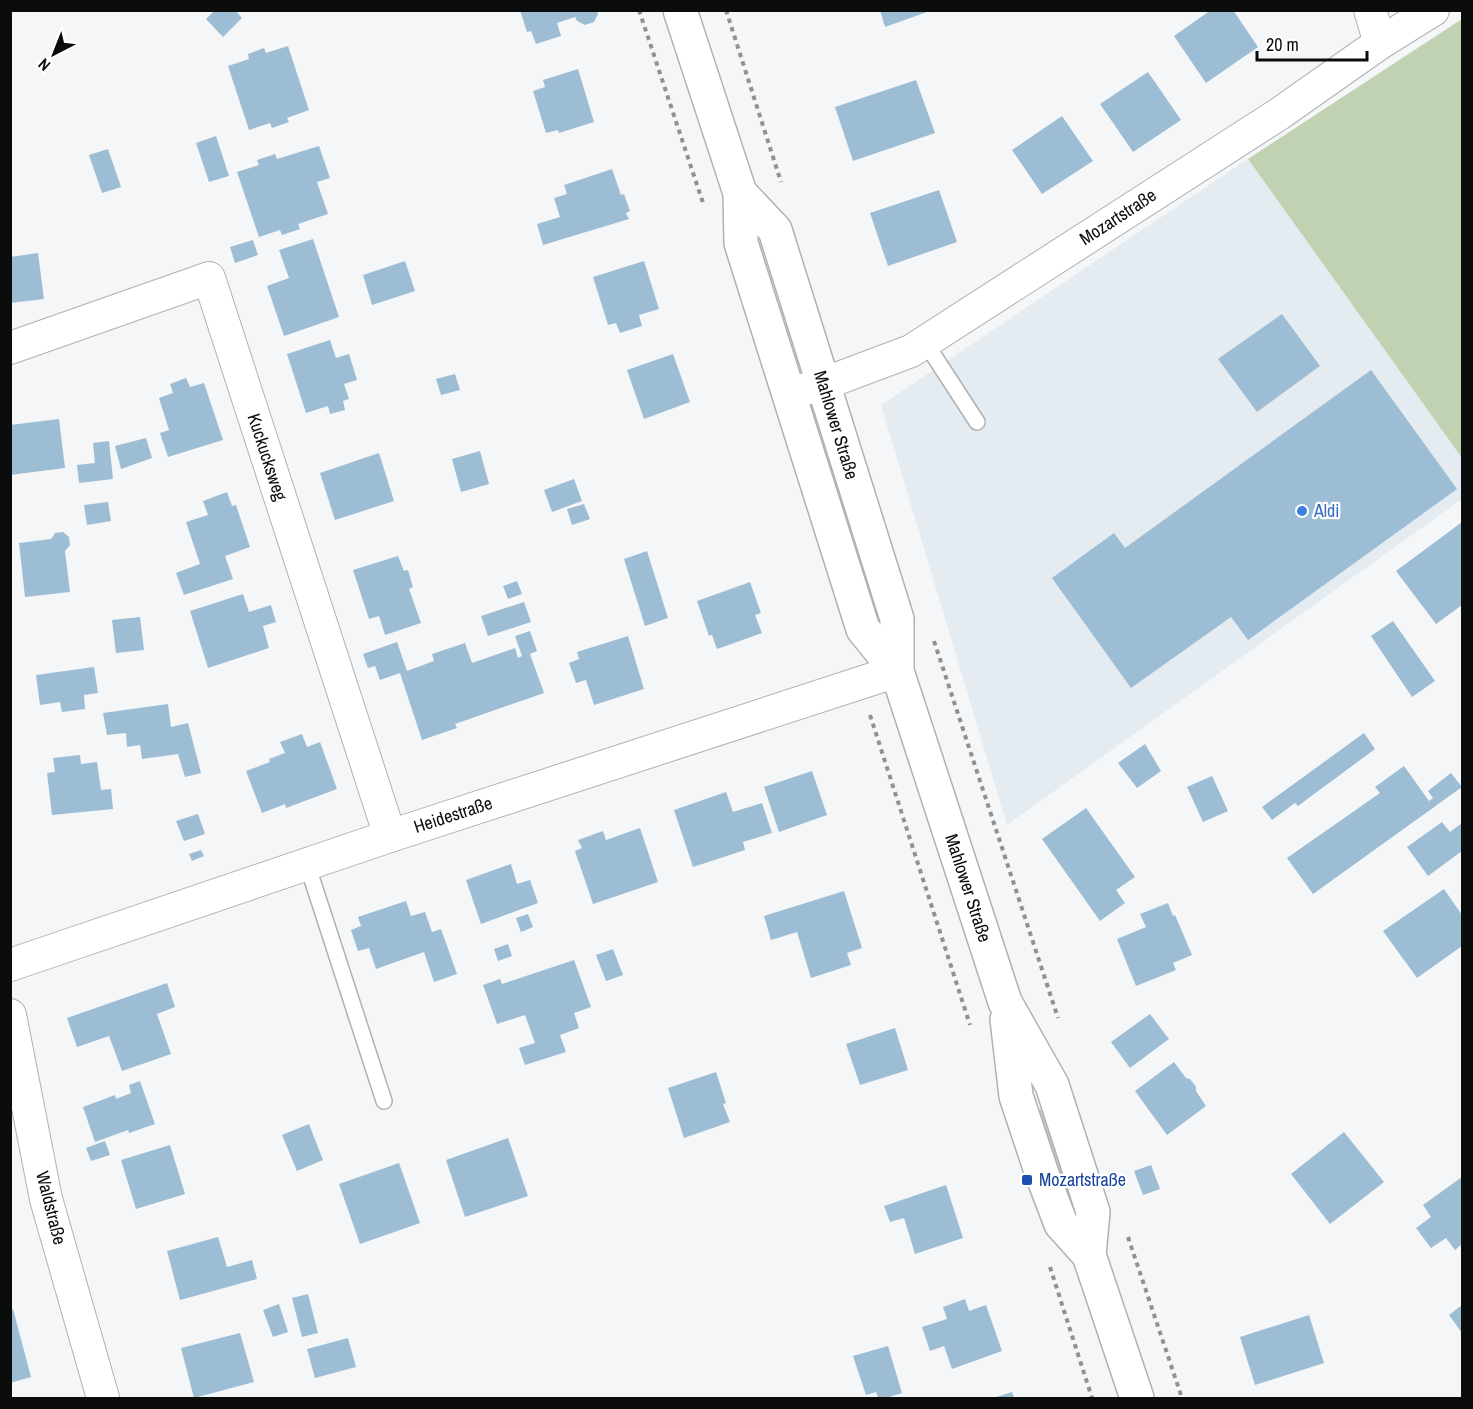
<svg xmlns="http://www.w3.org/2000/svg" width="1473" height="1409" viewBox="0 0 1473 1409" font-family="'Archivo Narrow',sans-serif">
	<rect width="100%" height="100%" fill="#f5f6f7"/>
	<polygon fill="#e4ebf1" points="1248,159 1462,458 1462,499 1007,825 881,405"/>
	<g fill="#c1d2b3">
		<polygon points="1462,19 1462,458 1248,159"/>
		<polygon points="1047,1107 1069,1175 1058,1178 1036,1111"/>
	</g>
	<g fill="#9dbdd5">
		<polygon points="215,10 235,10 242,18 223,37 206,19"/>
		<polygon points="520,10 597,10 598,14 594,22 585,25 577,21 575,17 557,23 561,36 536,44 531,31 527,32"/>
		<polygon points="880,10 926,10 927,12 885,27"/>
		<polygon points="1211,10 1233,10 1258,47 1206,83 1174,36"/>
		<polygon points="288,46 309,110 287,118 289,122 272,128 270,123 249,130 228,66 249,59 248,54 264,48 266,53"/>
		<polygon points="578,69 594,122 559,133 558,130 546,133 533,91 545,87 543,80"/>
		<polygon points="1148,72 1181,120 1133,152 1100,104"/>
		<polygon points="916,80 935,133 853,161 835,107"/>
		<polygon points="1062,116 1093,161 1042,194 1012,150"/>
		<polygon points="216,136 229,176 209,182 196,143"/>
		<polygon points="319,146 330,178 317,182 328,214 298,224 300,229 282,235 280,230 259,237 237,172 259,165 257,160 275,154 277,159"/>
		<polygon points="108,149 121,187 102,193 89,155"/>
		<polygon points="612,169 621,195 624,194 630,211 626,213 629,219 543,245 537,224 560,217 554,198 567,194 564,185"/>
		<polygon points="939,190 957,242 888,266 870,213"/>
		<polygon points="313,239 339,317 284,336 267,286 289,278 279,250"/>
		<polygon points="253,240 258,255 235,263 230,247"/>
		<polygon points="38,253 44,299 10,303 10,257"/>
		<polygon points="405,261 415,291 372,305 363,275"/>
		<polygon points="644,261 659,309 639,315 642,326 620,333 616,323 608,325 593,277"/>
		<polygon points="1282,314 1320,366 1257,412 1218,359"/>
		<polygon points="330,340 336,358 349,354 357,380 344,384 349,399 343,401 345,410 330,414 328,406 306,413 287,354"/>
		<polygon points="673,354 690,402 644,419 627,370"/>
		<polygon points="1371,370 1457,489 1248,640 1231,617 1131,688 1052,578 1114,533 1125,548"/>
		<polygon points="455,374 460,390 441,395 436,379"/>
		<polygon points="186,378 190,387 204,383 223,440 168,457 160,433 169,430 159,398 173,393 170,384"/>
		<polygon points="59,419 65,468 10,475 10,425"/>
		<polygon points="146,438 152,458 121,469 115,446"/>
		<polygon points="109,441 113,479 79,483 77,465 95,463 93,443"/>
		<polygon points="480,451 489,484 461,492 452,459"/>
		<polygon points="379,453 394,501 335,520 320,473"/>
		<polygon points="574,479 582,501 552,512 544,490"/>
		<polygon points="227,492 232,506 236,505 250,547 225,556 233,579 184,595 176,573 200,564 186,522 208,515 203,501"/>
		<polygon points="108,502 111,521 87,525 84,505"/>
		<polygon points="584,504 590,519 572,525 567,509"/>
		<polygon points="1462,522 1462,605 1436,624 1396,571"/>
		<polygon points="63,532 69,537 70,545 65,551 70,592 25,597 19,543 51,539 55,533"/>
		<polygon points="647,551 668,618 645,626 624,559"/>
		<polygon points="398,556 404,571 408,570 413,587 409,589 421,623 385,635 379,616 369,619 353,570"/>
		<polygon points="517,581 522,594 508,599 503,586"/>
		<polygon points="750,582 761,613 755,615 762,633 717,649 712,635 709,636 697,601"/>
		<polygon points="243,594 249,612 271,605 276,622 263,626 269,648 208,668 190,611"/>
		<polygon points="524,602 531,622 488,636 481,616"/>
		<polygon points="140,617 144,650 116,653 112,620"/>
		<polygon points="1393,621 1435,681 1412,697 1371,636"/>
		<polygon points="530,631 537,651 530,654 544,693 455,724 457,728 422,740 400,673 380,680 375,666 368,668 363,654 397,642 407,671 434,661 432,654 465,643 472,663 515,648 518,658 522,656 515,636"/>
		<polygon points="628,636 644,689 594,705 586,680 576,683 569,663 579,659 577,652"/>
		<polygon points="94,667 98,693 84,695 85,709 62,712 60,702 40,705 36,675"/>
		<polygon points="168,704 171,727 188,723 201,773 185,777 178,754 142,759 140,745 127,747 126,733 107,735 103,713"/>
		<polygon points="1364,733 1375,749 1298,806 1295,803 1272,820 1262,807"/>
		<polygon points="302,734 307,747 320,742 337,789 286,808 285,804 262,813 246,771 270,762 269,759 285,753 280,742"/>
		<polygon points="1145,744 1161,771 1137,788 1118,763"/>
		<polygon points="80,755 81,764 97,762 101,790 111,789 113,809 52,815 47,773 55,772 53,758"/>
		<polygon points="1404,766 1429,801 1433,798 1428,791 1451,773 1462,787 1313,894 1287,858 1380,793 1375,787"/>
		<polygon points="812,771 827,815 779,832 764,787"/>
		<polygon points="1212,776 1228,811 1203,822 1187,787"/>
		<polygon points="726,792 733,812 762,803 772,833 743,842 745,850 693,867 674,810"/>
		<polygon points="1086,808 1135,877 1116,890 1125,903 1100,921 1042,839"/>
		<polygon points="198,814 205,834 184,841 176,821"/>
		<polygon points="1442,822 1450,832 1462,823 1462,845 1461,846 1462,851 1428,876 1407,847"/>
		<polygon points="640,828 658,882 593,904 575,851 582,848 578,840 603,831 606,840"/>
		<polygon points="201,850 204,856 192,861 189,854"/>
		<polygon points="511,864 517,884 530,880 538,903 481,924 466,880"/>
		<polygon points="1444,889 1462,915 1462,946 1417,978 1383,931"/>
		<polygon points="844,891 862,948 847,953 851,965 811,978 797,932 771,940 764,916"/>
		<polygon points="406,901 411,916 425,912 432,932 441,929 457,974 434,982 424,952 376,969 369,948 358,951 351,930 361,926 358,917"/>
		<polygon points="1168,903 1173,916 1175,915 1192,955 1173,963 1176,970 1136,986 1117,939 1146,927 1140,914"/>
		<polygon points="528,914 533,927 521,932 516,918"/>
		<polygon points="508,944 512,956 498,961 494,949"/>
		<polygon points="613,949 623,975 606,981 596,955"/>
		<polygon points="574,960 591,1007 574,1013 579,1028 560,1035 566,1052 525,1065 519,1048 535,1043 525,1015 497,1024 483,985 500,979 502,984"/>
		<polygon points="167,983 175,1007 157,1014 171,1054 122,1071 109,1036 77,1047 67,1018"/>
		<polygon points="1150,1014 1169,1039 1130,1068 1111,1042"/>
		<polygon points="895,1028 908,1070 860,1085 846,1044"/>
		<polygon points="1174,1062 1186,1078 1190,1079 1196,1087 1196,1091 1206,1106 1167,1135 1135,1091"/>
		<polygon points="716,1072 726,1103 723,1104 730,1122 684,1138 668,1088"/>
		<polygon points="140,1081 155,1124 129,1133 128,1130 95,1142 83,1107 115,1095 116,1099 131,1093 129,1085"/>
		<polygon points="309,1124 323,1160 297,1171 282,1135"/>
		<polygon points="1344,1132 1384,1182 1330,1224 1291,1174"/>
		<polygon points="508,1138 528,1196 465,1217 446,1160"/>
		<polygon points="105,1141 110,1155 91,1161 86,1148"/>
		<polygon points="170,1145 185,1194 136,1209 121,1160"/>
		<polygon points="399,1163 420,1223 360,1244 339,1184"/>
		<polygon points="1151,1165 1160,1189 1143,1195 1134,1171"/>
		<polygon points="1462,1177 1462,1244 1455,1250 1446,1238 1431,1248 1416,1228 1431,1217 1423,1205"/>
		<polygon points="946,1185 963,1238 915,1254 904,1218 890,1222 884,1206"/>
		<polygon points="218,1237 227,1267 252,1260 257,1279 180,1300 167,1251"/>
		<polygon points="308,1294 318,1333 302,1337 292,1298"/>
		<polygon points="965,1299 969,1311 986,1305 1002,1351 952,1369 944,1346 930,1351 922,1327 947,1319 943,1307"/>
		<polygon points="279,1304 288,1332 273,1337 263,1310"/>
		<polygon points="1462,1305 1462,1333 1449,1315"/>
		<polygon points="13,1309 31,1377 10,1383 10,1310"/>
		<polygon points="1309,1315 1324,1363 1255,1385 1240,1337"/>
		<polygon points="240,1333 254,1382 194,1398 181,1348"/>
		<polygon points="348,1338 356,1367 315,1378 307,1349"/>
		<polygon points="888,1346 902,1393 886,1398 878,1398 876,1392 866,1395 853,1356"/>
		<polygon points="1012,1392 1014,1398 993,1398"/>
	</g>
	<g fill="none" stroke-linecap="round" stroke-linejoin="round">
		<g stroke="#afb1b2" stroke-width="18">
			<g id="lane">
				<polyline points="925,342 977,422"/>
				<polyline points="307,864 384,1101"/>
			</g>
		</g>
		<g stroke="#afb1b2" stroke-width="34">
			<g id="street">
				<polyline points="1370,10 1380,43"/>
				<polyline points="10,348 209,278 390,836"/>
				<polyline points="789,394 823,384 911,351 1279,114 1380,43 1433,10"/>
				<polyline points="10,965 390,836 897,671"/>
				<polyline points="10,1015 46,1199 103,1398"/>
			</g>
		</g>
		<g stroke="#afb1b2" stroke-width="36">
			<g id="secondary">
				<polyline points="680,10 740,193 741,243 863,629 897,671"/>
				<polyline points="740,193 775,230 897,619 897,671 1005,1002 1052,1085 1093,1212 1089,1255"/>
				<polyline points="1007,1019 1016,1096 1042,1174 1061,1224 1089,1255 1137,1398"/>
			</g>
		</g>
		<g stroke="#909191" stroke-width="4" stroke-dasharray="4.5 4.5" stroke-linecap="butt">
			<polyline points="639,10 703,203"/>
			<polyline points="726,10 781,182"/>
			<polyline points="934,641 1058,1018"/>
			<polyline points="870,715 970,1025"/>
			<polyline points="1128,1237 1182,1398"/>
			<polyline points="1050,1267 1092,1398"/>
		</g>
		<use href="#lane" stroke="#fff" stroke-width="15"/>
		<use href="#street" stroke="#fff" stroke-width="32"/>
		<use href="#secondary" stroke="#fff" stroke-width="33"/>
	</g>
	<circle fill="#3f7fe0" stroke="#fff" stroke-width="2" cx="1302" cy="511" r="6"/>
	<rect fill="#1a4fb4" stroke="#fff" stroke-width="2" x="1021" y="1174" width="12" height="12" rx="3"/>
	<g text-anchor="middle" stroke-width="4.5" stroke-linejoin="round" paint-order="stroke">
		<g font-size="18" fill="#0b0c0c" stroke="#fff">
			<text transform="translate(1118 217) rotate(-33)" y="6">Mozartstraße</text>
			<text transform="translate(836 425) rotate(73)" y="6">Mahlower Straße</text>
			<text transform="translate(267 457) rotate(72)" y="6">Kuckucksweg</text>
			<text transform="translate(453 815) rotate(-18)" y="6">Heidestraße</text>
			<text transform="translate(968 888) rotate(72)" y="6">Mahlower Straße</text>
			<text transform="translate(51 1208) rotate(76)" y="6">Waldstraße</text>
		</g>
		<g font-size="18" fill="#366cbe" stroke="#fff" text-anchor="start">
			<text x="1314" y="517">Aldi</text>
		</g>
		<g font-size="18" fill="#164399" stroke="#fff" text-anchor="start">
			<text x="1039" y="1186">Mozartstraße</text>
		</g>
	</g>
	<rect width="1473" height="1409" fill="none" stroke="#0b0c0c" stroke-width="24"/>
	<g transform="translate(54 54) rotate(222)" stroke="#ffffff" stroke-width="4.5" paint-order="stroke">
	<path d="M0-4.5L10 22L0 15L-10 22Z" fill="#0b0c0c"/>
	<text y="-9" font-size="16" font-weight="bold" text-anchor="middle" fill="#0b0c0c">N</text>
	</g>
	<path d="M1257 51v9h110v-9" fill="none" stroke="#0b0c0c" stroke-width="3"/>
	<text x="1266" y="51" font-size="18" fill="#0b0c0c" stroke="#ffffff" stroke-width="4.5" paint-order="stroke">20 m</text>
</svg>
